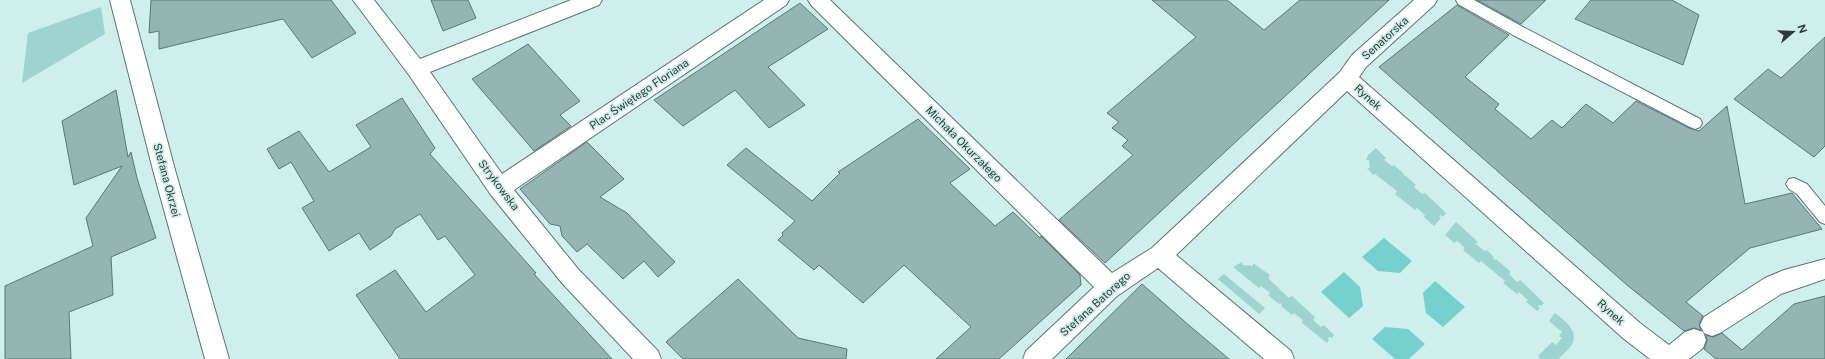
<svg xmlns="http://www.w3.org/2000/svg" width="1825" height="359" viewBox="0 0 1825 359" font-family="'Public Sans',sans-serif">
	<rect width="100%" height="100%" fill="#cfefec"/>
	<g fill="#9ed4d0">
		<polygon points="101,7 105,34 22,83 28,33"/>
		<polygon points="1376,148 1386,158 1384,160 1392,166 1394,165 1404,174 1403,175 1406,176 1416,185 1414,187 1422,194 1425,193 1446,213 1443,217 1441,215 1439,217 1441,218 1434,226 1424,217 1425,215 1417,208 1415,210 1395,194 1397,191 1375,174 1373,175 1367,168 1370,168 1369,160 1366,160 1368,155"/>
		<polygon points="1456,222 1478,242 1476,244 1484,251 1487,250 1494,257 1493,258 1495,260 1496,259 1511,272 1509,274 1517,282 1520,280 1544,303 1541,306 1539,305 1538,306 1540,308 1537,311 1526,302 1528,300 1519,292 1517,294 1503,283 1505,281 1481,261 1479,263 1463,250 1465,248 1457,241 1454,243 1445,235"/>
		<polygon points="1242,262 1243,265 1253,266 1253,263 1270,275 1268,278 1289,298 1292,296 1315,317 1313,320 1321,327 1324,325 1334,335 1332,338 1329,337 1328,339 1329,340 1327,343 1302,323 1303,320 1294,313 1292,315 1281,306 1282,305 1280,303 1279,304 1268,295 1270,293 1261,286 1259,288 1233,267"/>
		<polygon points="1224,274 1265,308 1259,314 1218,279"/>
		<path d="M1555,313C1563,319 1578,330 1573,342C1571,348 1563,354 1559,359H1541L1538,356L1552,342L1556,345L1562,338L1559,336L1562,332L1549,321Z"/>
	</g>
	<g fill="#74d1cd">
		<polygon points="1384,238 1412,261 1400,273 1378,271 1362,257"/>
		<polygon points="1344,272 1360,287 1363,306 1349,318 1321,292"/>
		<polygon points="1435,281 1465,307 1443,327 1426,313 1423,293"/>
		<polygon points="1385,327 1408,329 1425,344 1409,359 1395,359 1372,339"/>
	</g>
	<g fill="#96b4b2" stroke="#5b7876">
		<polygon points="151,0 331,0 356,33 312,58 283,19 159,49 159,31 149,33"/>
		<polygon points="431,0 468,0 476,18 443,31"/>
		<polygon points="1152,0 1227,0 1264,30 1300,0 1389,0 1105,263 1059,220 1133,155 1122,146 1128,140 1112,128 1119,122 1107,113 1196,37"/>
		<polygon points="1477,0 1546,0 1521,24"/>
		<polygon points="1591,0 1672,0 1699,15 1683,65 1575,19"/>
		<polygon points="800,3 828,29 768,67 805,105 769,128 735,90 683,126 654,100"/>
		<polygon points="1457,5 1509,35 1465,77 1499,104 1495,109 1531,139 1552,120 1562,128 1586,104 1613,123 1636,101 1689,128 1699,131 1727,106 1745,204 1792,193 1822,229 1750,248 1686,302 1703,316 1699,324 1701,330 1694,328 1684,331 1627,285 1379,67"/>
		<polygon points="1825,37 1825,146 1814,157 1734,99 1768,69 1781,78"/>
		<polygon points="528,44 580,101 560,115 571,126 534,151 472,79"/>
		<polygon points="116,90 128,157 131,152 137,178 156,238 111,257 113,295 69,312 71,359 5,359 5,286 93,246 86,218 122,166 74,185 62,121"/>
		<polygon points="402,98 435,148 430,154 536,273 534,274 612,359 400,359 356,295 395,270 426,312 475,275 445,236 438,240 420,214 395,229 391,236 370,250 359,233 329,251 302,208 314,201 291,162 279,169 267,149 299,131 329,172 371,147 356,125"/>
		<polygon points="918,119 970,169 950,183 995,226 1013,212 1040,238 1041,236 1080,275 1081,285 999,359 936,359 971,327 904,265 863,303 819,265 814,270 778,240 783,235 782,233 795,221 727,165 746,148 812,201 840,173 838,172"/>
		<polygon points="587,142 624,179 600,197 627,213 675,262 658,277 644,261 623,279 587,244 577,252 562,236 560,226 550,224 520,189"/>
		<polygon points="738,279 798,338 847,349 846,359 683,359 666,342"/>
		<polygon points="1142,284 1191,327 1229,359 1066,359"/>
		<polygon points="1825,296 1825,359 1716,359 1704,349 1707,341 1706,335 1713,337 1722,333 1742,350 1794,304"/>
	</g>
	<g fill="none" stroke-linecap="round" stroke-linejoin="round">
		<g stroke="#5a7675" stroke-width="2">
			<g id="lane">
				<polygon points="1456,0 1474,0 1523,27 1700,119 1702,123 1700,127 1695,129 1690,127 1513,35 1458,4"/>
				<polygon points="1794,178 1807,184 1825,206 1825,224 1820,222 1797,194 1789,189 1786,184 1789,179"/>
			</g>
		</g>
		<g stroke="#5a7675" stroke-width="2">
			<g id="street">
				<polygon points="110,0 130,0 175,170 229,359 205,359 153,170"/>
				<polygon points="353,0 374,0 420,59 571,0 602,0 599,5 430,72 502,174 764,0 789,0 786,5 514,190 578,269 658,351 661,359 633,359 562,283 491,195 409,75"/>
				<polygon points="808,0 830,0 1112,273 1152,248 1340,72 1352,55 1414,0 1437,0 1434,5 1366,67 1359,77 1640,323 1669,345 1685,332 1694,329 1703,332 1706,340 1703,348 1689,359 1650,359 1624,339 1347,91 1176,255 1291,351 1294,359 1264,359 1158,268 1117,296 1052,359 1023,359 1026,351 1094,287 811,5"/>
				<polygon points="1825,259 1825,279 1781,294 1720,333 1712,336 1704,333 1700,325 1704,317 1765,278 1784,270"/>
			</g>
		</g>
		<use href="#lane" fill="#fff" fill-rule="evenodd"/>
		<use href="#street" fill="#fff" fill-rule="evenodd"/>
	</g>
	<g text-anchor="middle" stroke-width="3.5" stroke-linejoin="round" paint-order="stroke">
		<g font-size="11" fill="#2e3a39" stroke="#cfefec">
			<text transform="translate(1385 38) rotate(-42)" y="4">Senatorska</text>
			<text transform="translate(639 94) rotate(-34)" y="4">Plac Świętego Floriana</text>
			<text transform="translate(1368 97) rotate(42)" y="4">Rynek</text>
			<text transform="translate(964 144) rotate(45)" y="4">Michała Okurzałego</text>
			<text transform="translate(167 180) rotate(75)" y="4">Stefana Okrzei</text>
			<text transform="translate(499 185) rotate(53)" y="4">Strykowska</text>
			<text transform="translate(1095 304) rotate(-42)" y="4">Stefana Batorego</text>
			<text transform="translate(1611 312) rotate(42)" y="4">Rynek</text>
		</g>
	</g>
	<g transform="translate(1793 32) rotate(71)" stroke="#cfefec" stroke-width="3" paint-order="stroke">
	<path d="M0-3L7 15L0 10L-7 15Z" fill="#2e3a39"/>
	<text y="-6" font-size="11" font-weight="bold" text-anchor="middle" fill="#2e3a39">N</text>
	</g>
</svg>
